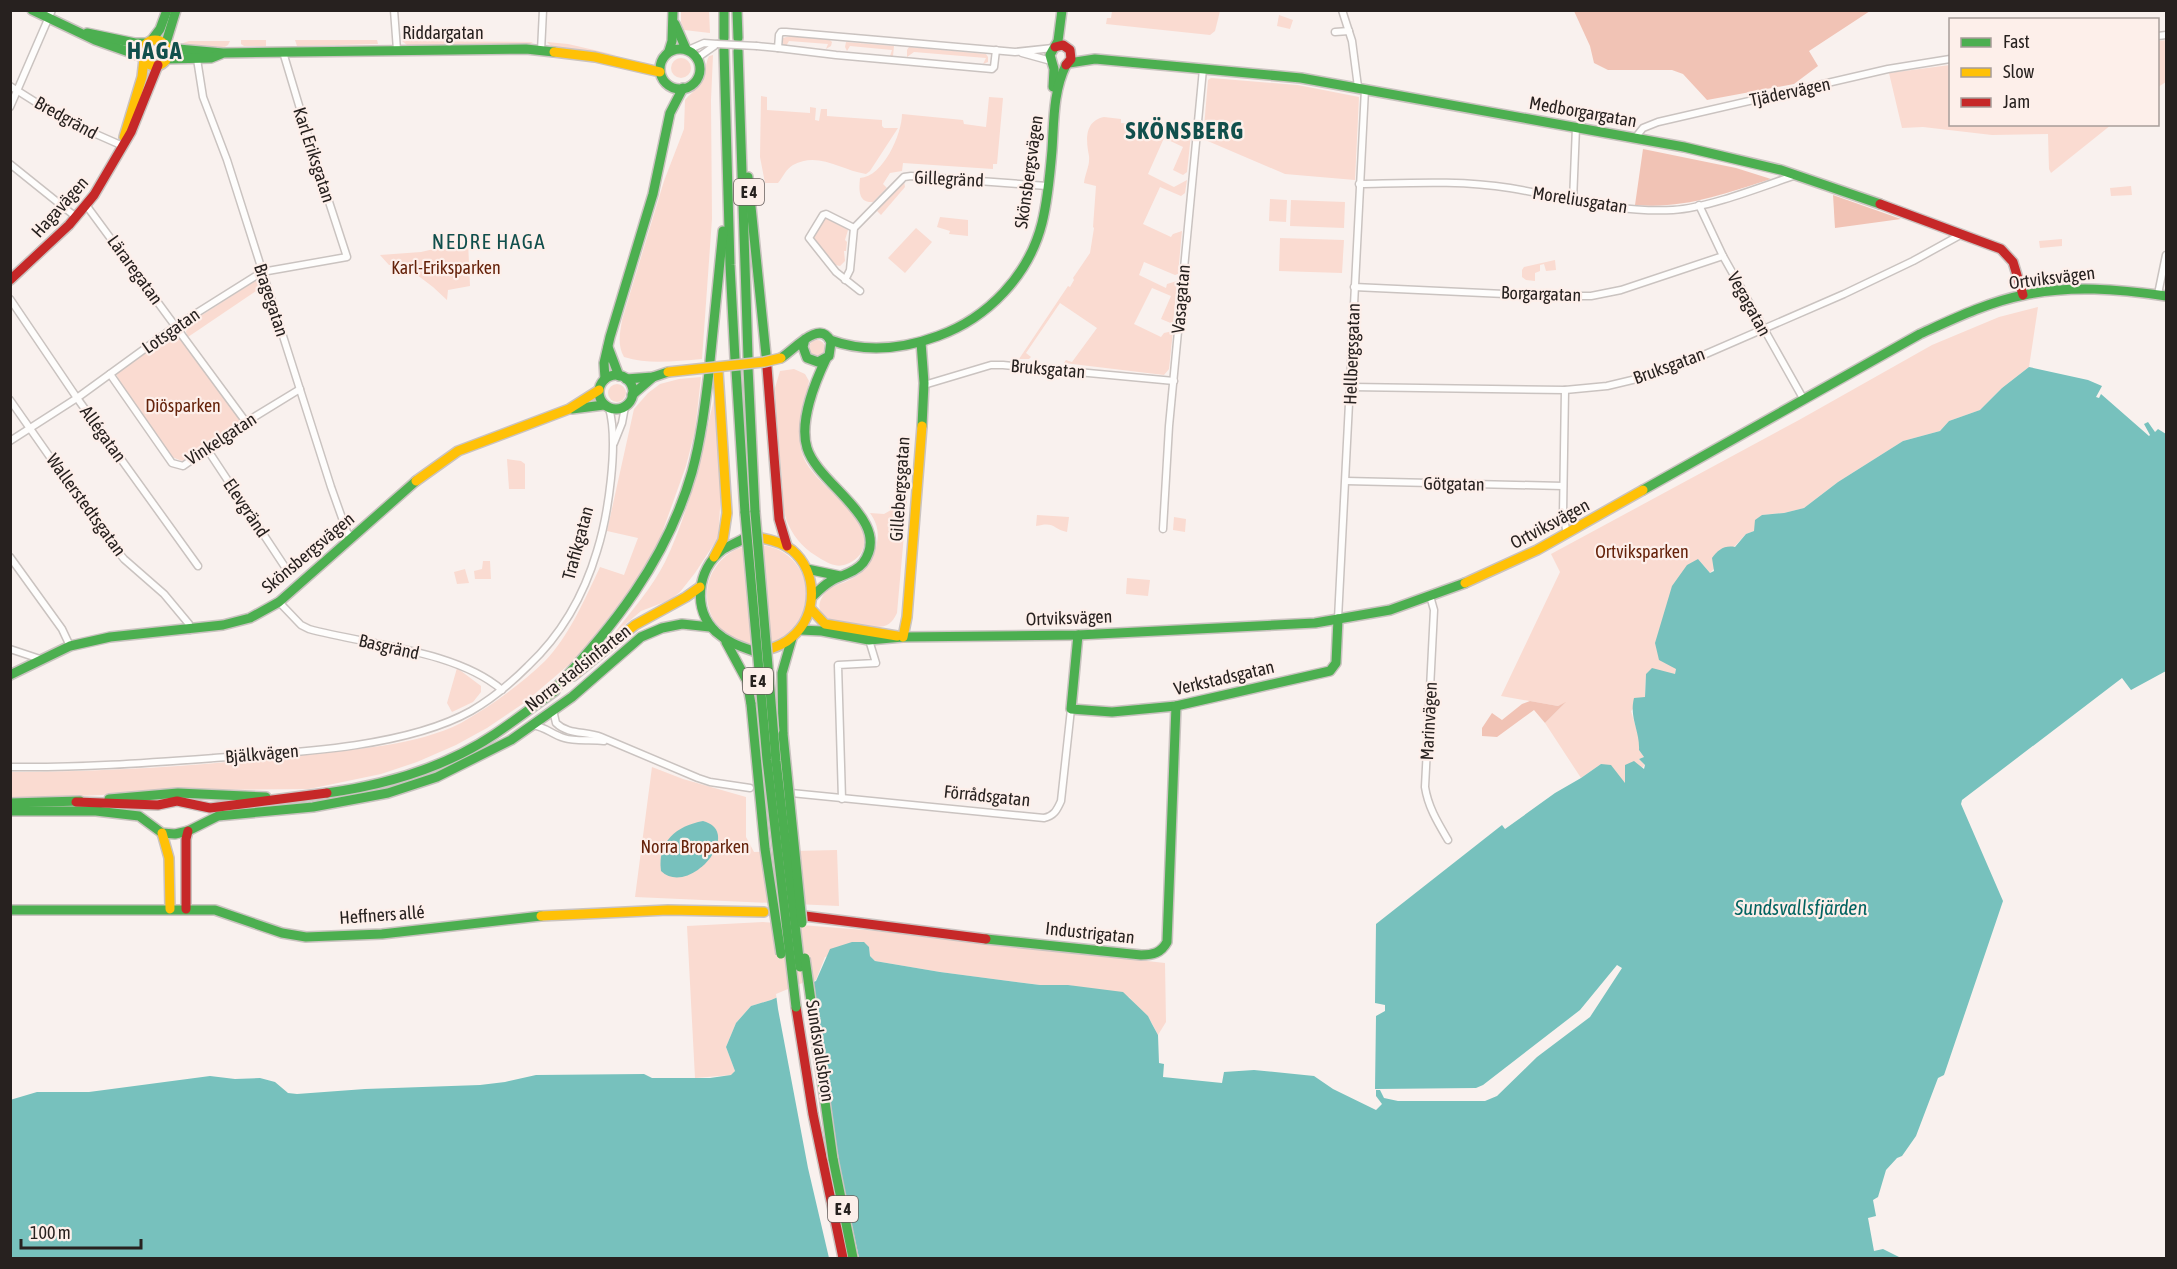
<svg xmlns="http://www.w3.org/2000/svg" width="2177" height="1269" viewBox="0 0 2177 1269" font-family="'Asap Condensed',sans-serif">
	<rect width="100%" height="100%" fill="#f9f1ee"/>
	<g fill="#fadbd1">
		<polygon points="681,11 709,11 710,33 684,30 681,22"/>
		<polygon points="1112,11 1112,10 1220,11 1215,31 1210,35 1106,24 1107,18 1111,18"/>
		<polygon points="1279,15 1293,20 1290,29 1277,26"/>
		<polygon points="790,36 829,39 832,42 831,46 826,49 828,44 789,41 786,46 783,44 783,38"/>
		<polygon points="241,40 266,40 266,46 244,46 241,44"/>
		<polygon points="295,40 377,40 378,44 297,46"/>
		<polygon points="2166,40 2166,82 2158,87 2158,41"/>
		<polygon points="189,41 230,41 228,45 223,48 182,47 183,43"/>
		<polygon points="402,41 533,42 528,45 407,45"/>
		<polygon points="547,42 568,44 616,55 551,46"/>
		<polygon points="846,42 894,46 893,56 890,56 892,50 850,46 847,51 845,47"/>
		<polygon points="909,47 986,54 988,57 988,62 983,64 986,58 914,52 907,57 907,50"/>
		<path d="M713,55L711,100L712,219L702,359C676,361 649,365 624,357C617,345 620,333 622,320L664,181L684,129L685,100C690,94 698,88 702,81C706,73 705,64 709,56Z"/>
		<circle cx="681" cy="68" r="10"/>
		<polygon points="1950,65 1950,124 2111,125 2051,173 2049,169 2048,134 1992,135 1923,127 1902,128 1889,73"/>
		<polygon points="1211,78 1298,85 1359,97 1355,180 1285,174 1203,139 1208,80"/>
		<path d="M761,96L767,97V110L810,113V107L816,108L815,120L819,121L821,109H827V116L882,120V126L884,128H898L870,171L866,174C841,170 818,151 793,165C786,169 783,177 778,183H765L760,157Z"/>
		<path d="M989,97L1003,98L997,164H993V169L903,163L902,171L890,173L883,184L887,188L873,202C858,203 859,190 860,178C883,177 902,134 902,114L963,120L964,124L986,127Z"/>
		<path d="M1104,117L1121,119V123L1136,124L1137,120L1153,121V126L1164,127L1165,123L1192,125L1187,172L1183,175L1173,170L1183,147L1164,138L1148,174L1174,187L1187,180L1185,193L1181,196L1160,187L1143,224L1171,237L1173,234L1182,231L1178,274L1175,275L1144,262L1139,275L1166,288L1167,284L1177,281L1173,324L1161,319L1171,296L1152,288L1134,324L1161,337L1164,333L1173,331L1169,369L1164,375L1064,363L1066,360L1072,362L1097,328L1060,303L1026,353L1031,357L1029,359H1019L1068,286L1070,287L1074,280L1073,278L1090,253L1094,228L1093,227L1096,186L1084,183C1085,173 1090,166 1089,156C1086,141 1084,121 1104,117Z"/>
		<polygon points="904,181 905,187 881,215 877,211"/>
		<polygon points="2131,186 2132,195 2111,196 2110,188"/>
		<polygon points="1270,199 1287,200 1286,222 1269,221"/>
		<polygon points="1291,200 1345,202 1344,228 1290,226"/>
		<polygon points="940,217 968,220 968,236 949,234 950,231 937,227"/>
		<polygon points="825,218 846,227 848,230 845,240 847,242 846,251 844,251 845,261 840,266 835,265 814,239 813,236"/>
		<polygon points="916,228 932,242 905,273 888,258"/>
		<polygon points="1280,238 1344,240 1342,273 1279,271"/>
		<polygon points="2062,239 2062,246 2040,248 2039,241"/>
		<polygon points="468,241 470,286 448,290 447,300 433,287 404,265 389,265 380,255 421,252"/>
		<polygon points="1555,260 1556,270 1546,271 1544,264 1540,265 1540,271 1535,273 1535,281 1526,280 1522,277 1522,270 1524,267"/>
		<polygon points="255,281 258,281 262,287 188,337 186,332 188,324"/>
		<polygon points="2038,307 2029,367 2002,388 1980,410 1949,421 1940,431 1903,441 1838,482 1804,508 1784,513 1762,515 1754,531 1746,534 1710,573 1698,559 1675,674 1646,674 1645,697 1631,711 1640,741 1639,750 1644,757 1639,759 1645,765 1625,784 1601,764 1581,778 1545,723 1565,703 1558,706 1501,696 1560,572 1551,554 1799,420 1932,345 1999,317"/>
		<polygon points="174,334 178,336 239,419 239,423 182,461 172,457 120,384 116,373"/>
		<circle cx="817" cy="348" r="8"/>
		<path d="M794,369L805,374L809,381C805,404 795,430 802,453C811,485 869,511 864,545C863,554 855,561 847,564C837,568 830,564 821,559C806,550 796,541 788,524C782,511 783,493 782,479C779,449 777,419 775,388L780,371Z"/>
		<path d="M701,377L695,431L686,466L658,544L644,572L578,657L524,703L487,728L456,745L417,762L381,774L309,789L177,790L146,793L11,799L10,772C111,772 210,765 310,754C357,749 418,745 461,723C491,706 520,685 545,661C568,638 586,597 600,567L624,575L638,538L607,531L634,409L648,393L660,384L679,379Z"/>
		<circle cx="617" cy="393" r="9"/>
		<path d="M714,399L721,494L718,538L695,573L680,592L670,600L641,611L614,634C631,611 652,588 665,562C690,510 701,455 714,399Z"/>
		<polygon points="507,459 521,461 525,464 525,489 509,489"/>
		<path d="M907,501L897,613C892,623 888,627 876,627C859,628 803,624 824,594C829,586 839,585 847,581C864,574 874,561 877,543C879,531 877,523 870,513L884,514Z"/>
		<path d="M1037,515L1069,517L1067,532C1053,529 1055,521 1036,526Z"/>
		<polygon points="1174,517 1186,519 1185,532 1173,530"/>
		<circle cx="757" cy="595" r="50"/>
		<polygon points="483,561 490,561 491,579 475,579 474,571 482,569"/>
		<polygon points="465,569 469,583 457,584 454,572"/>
		<polygon points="1127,578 1150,580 1148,596 1126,594"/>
		<polygon points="457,668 481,686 481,692 473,702 452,712 447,703"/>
		<polygon points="652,767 683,779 746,797 746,837 754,852 837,850 839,906 635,897"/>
		<polygon points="763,922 890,932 1165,963 1166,1022 1158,1035 1148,1016 1137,1007 1129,997 1068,985 1040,985 940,972 875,961 870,956 869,947 825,957 816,980 771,1000 751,1006 736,1023 726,1047 735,1071 732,1075 695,1078 687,926"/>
	</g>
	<g fill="#f1c3b5">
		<polygon points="1574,11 1870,11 1809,51 1818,66 1794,84 1707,100 1683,74 1672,70 1608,70 1594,63 1590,46"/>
		<path d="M1643,149L1736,168L1771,179C1723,194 1686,209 1635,205Z"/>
		<polygon points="1833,195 1901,219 1835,228"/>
		<polygon points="1530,701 1558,706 1566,702 1545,723 1534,710 1497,737 1482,736 1482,728 1492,713 1502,720 1522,704"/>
	</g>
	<g fill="#77c1bd">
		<path d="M2029,367L2088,380L2102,386L2096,397L2099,398L2101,394L2149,436L2150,435L2144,424L2148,422L2155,432L2158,429L2166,434V671L2131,690L2122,678L1962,800L1961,804L2003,901L1944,1075L1938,1078L1916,1136L1902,1156L1897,1158L1886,1170L1878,1197L1873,1200L1876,1216L1868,1218L1874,1251L1883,1249L1901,1258H11L10,1100L37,1092H89L210,1076L235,1079L260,1078L275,1082L288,1093L297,1094L365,1089L480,1085L505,1082L536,1075L644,1074L652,1078H710L731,1075L735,1071L726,1047L736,1023L751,1006L771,1000L816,981L830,949L852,942H864L869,947L870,956L875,961L940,972L1040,985H1068L1123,992L1148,1016L1152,1024L1158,1035L1159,1063L1164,1064L1163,1077L1222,1083L1224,1072L1254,1070L1314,1076L1333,1089L1376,1110L1382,1104L1376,1096V1090H1380L1384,1098L1398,1101H1485L1497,1096L1537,1057L1590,1017L1622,968L1617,965L1580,1010L1483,1085L1476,1088L1375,1089L1376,1016L1385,1011V1005L1375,1003L1376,924L1502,825L1505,829L1555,793L1581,778L1601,764L1611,765L1625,783V765L1634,761L1644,769L1645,765L1639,759L1644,757L1639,750C1640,731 1629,718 1634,698L1645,697L1646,674L1652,668L1675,674L1676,669L1659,660L1655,643L1672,586L1687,565L1698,559L1710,573L1714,571L1712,558C1718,550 1724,545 1735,547L1746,534L1754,531L1755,520L1762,515L1784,513L1804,508L1838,482L1903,441L1940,431L1949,421L1980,410L2002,388Z"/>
		<path d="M703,821C745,832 689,898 661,871C657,842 676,826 703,821Z"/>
	</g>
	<polygon fill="#f9f1ee" points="812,979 838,1160 859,1258 829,1258 808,1168 778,1009 776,994"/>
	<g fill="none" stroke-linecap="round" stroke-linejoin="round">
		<g stroke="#cac3c0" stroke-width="9">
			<g id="street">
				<polyline points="394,10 397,50"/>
				<polyline points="1342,10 1352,41 1358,87"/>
				<polyline points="1335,32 1349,31"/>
				<polyline points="2158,36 2166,35"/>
				<polyline points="757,46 778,48 779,35 781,32 786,32 1015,52 1053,48"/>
				<polyline points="778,48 836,55 992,69 994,67 996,50"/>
				<polyline points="688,50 704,43 717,44"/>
				<polyline points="541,51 543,10"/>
				<polyline points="1022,53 1051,61"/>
				<polyline points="697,58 717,44"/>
				<polyline points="197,59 203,97 227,160 331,487 347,532 352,539"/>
				<polyline points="10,86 64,120 123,146"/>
				<polyline points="10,107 52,10"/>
				<polyline points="1635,138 1643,128 1658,122 1888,69 1950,59"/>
				<polyline points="10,164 76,217"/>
				<path d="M1359,184C1410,183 1460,180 1510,188C1564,197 1617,213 1673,210C1708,208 1761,187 1796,175"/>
				<polyline points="1573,201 1576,127"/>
				<polyline points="86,205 246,422"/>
				<polyline points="1699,205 1723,256 1804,400"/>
				<polyline points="854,228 826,214 823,215 809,238 836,272 860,291"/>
				<polyline points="845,280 850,270 854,228 904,177 911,176 1047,186"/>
				<polyline points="1354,287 1548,296 1591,296 1621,290 1723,256"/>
				<polyline points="2158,294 2166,255"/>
				<polyline points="10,299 77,398 198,566"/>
				<polyline points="110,374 172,463 183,466 246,422 300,389"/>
				<polyline points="924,385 991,365 1003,365 1174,381"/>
				<polyline points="1351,387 1565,390 1607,386 1649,376 1692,360 1844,294 1913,261 1962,234"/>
				<polyline points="1565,390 1563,514 1567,534"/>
				<polyline points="10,400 106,537 124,559 164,594 189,624 190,630"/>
				<polyline points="10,441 77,398 176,326 262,272 347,257 316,162 283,52"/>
				<polyline points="614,443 622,423 625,407"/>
				<polyline points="207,449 285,567"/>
				<polyline points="1346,481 1563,486"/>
				<polyline points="1163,529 1169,426 1203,69"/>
				<polyline points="10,557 62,629 70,646"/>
				<path d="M1430,596L1434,610L1425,787C1428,807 1438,823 1448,840"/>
				<path d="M279,602L301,625L309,629C367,645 456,650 502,690"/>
				<polyline points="1338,619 1365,89"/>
				<polyline points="10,649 40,659"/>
				<path d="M553,710L556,723C568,735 586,731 601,737L698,778L710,782L750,788"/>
				<path d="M532,725C546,727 551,734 564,738C576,742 591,739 604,741"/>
				<path d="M10,767C79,768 146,763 214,758C290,753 405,748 471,711C492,699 511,683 528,666C562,634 584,595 597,551C608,516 619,443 609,408"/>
				<path d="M791,793L1044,818C1054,816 1057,810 1061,801L1071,709"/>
				<polyline points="842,799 838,665 876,663 869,640"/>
			</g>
		</g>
		<g stroke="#cac3c0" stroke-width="12">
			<g id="fast">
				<polyline points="32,10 95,40 143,57"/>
				<polyline points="724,10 724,38"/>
				<polyline points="737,10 738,38"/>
				<polyline points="675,24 686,49"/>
				<polyline points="87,33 135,43 146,43"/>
				<polyline points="151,41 160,29 167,10"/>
				<polyline points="165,46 176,10"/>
				<polyline points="167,48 223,53 526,49 554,52"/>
				<circle cx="680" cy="69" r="20"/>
				<polyline points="724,50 730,265 735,359"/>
				<polyline points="669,51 672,41 673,10"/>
				<polyline points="738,51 748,357"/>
				<polyline points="166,59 211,58 221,54"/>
				<polyline points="1069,63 1095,59 1301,78 1684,147 1781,170 1880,204"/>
				<polyline points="1053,87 1054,69 1050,55 1058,41 1062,10"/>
				<polyline points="748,177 766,355"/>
				<path d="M830,340C866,353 903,349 938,336C988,318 1029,275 1042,223C1048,199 1050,174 1052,150C1054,122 1053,91 1066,65"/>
				<polyline points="921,342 924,383 922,426"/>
				<polyline points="608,347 619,376"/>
				<path d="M781,358C794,350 820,318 831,342L829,356L818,362L807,358L803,347L805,339"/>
				<polyline points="710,361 723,231"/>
				<polyline points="748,368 755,512"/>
				<polyline points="736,370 745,513"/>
				<circle cx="616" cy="392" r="17"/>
				<polyline points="605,379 604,363 610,337 653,194 670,113 683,88"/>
				<polyline points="626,379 653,377 668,372"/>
				<polyline points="632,395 653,377"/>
				<polyline points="572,409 604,405"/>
				<path d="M1643,490L1920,334C1953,319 1988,302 2024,295C2071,285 2118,289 2166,296"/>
				<path d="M743,539C736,543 728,546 722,550C697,570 692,609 716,632C727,642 739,646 753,651"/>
				<polyline points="807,569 840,576"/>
				<path d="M813,596C818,591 824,585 831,581C841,575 855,573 863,563C894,521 818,485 807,448C799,422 815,382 826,359"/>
				<polyline points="800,630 822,631 869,640 903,637 1078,635 1315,623 1390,610 1465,583"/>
				<polyline points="1078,635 1071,709 1112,712 1176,706 1330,671 1336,663 1338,619"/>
				<polyline points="726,642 747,681 751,704"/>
				<polyline points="10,675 70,646 110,637 223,625 250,618 279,602 416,481"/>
				<path d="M550,694C612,629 667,560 692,472C701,439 705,405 709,372"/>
				<polyline points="783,734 782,673 792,638"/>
				<path d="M327,793C385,785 446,767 495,734C516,720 535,705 555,691"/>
				<polyline points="109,799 178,793 266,797"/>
				<polyline points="10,803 80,801"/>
				<polyline points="10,811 96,811 139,816 162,833 175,834 188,831 218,816 313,807 388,793 437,777 511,740 572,697 641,637 662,628 682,624 710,627"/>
				<polyline points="10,910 215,910 282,933 306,937 382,934 541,916"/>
				<path d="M986,939L1141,955C1153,955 1161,953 1167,942L1176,706"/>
				<polyline points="831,1149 853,1258"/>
			</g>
		</g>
		<g stroke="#cac3c0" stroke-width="12">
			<g id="slow">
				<circle cx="155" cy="53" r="13"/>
				<polyline points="554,52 595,57 660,72"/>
				<polyline points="124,137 142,77 144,59"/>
				<polyline points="416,481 458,451 569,409 599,390"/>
				<path d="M761,538C772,540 783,543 792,550C818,572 818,615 792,637C785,644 776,647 767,650"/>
				<polyline points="714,557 723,540 727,513 718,371"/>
				<polyline points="1465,583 1537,550 1643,490"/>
				<polyline points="811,609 825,624 897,636"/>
				<polyline points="903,637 907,617 922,426"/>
				<polyline points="573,676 635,625 686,597 700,587"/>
				<polyline points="162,833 169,858 170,909"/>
				<polyline points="541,916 668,910 764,912"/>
			</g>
		</g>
		<g stroke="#cac3c0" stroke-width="12">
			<g id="jam">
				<polyline points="1055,47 1063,45 1070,50 1071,59 1066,65"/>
				<polyline points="1880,204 2001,249 2013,262 2023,295"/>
				<polyline points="10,280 69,225 94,195 131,132 158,65"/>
				<polyline points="767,367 779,519 787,546"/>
				<polyline points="76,802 158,805 177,801 210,808 327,793"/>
				<polyline points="186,909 186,839 188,831"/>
				<polyline points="805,916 986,939"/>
				<polyline points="796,1007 813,1114 843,1258"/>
			</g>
		</g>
		<use href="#street" stroke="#fefdfc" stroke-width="6"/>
		<use href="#fast" stroke="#4caf50" stroke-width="9"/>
		<use href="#slow" stroke="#ffc107" stroke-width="9"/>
		<use href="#jam" stroke="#c62828" stroke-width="9"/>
		<g stroke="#cac3c0" stroke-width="9" stroke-linecap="butt">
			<polyline id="street-bridge" points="717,44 757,46"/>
		</g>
		<g stroke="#cac3c0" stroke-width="12" stroke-linecap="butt">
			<g id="fast-bridge">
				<polyline points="755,512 776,761 800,967"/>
				<polyline points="745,513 767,760 796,1007"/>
				<polyline points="751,704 765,849 781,954"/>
				<polyline points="783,734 802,923"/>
				<polyline points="805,958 833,1159"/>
			</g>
		</g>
		<g stroke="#cac3c0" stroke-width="12" stroke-linecap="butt">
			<polyline id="slow-bridge" points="668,372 764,362 781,358"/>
		</g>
		<use href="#street-bridge" stroke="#fefdfc" stroke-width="6"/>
		<use href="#fast-bridge" stroke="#4caf50" stroke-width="9"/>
		<use href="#slow-bridge" stroke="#ffc107" stroke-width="9"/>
	</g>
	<g text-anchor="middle" stroke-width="4.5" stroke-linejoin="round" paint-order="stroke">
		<g fill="#fdefea" stroke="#675f5c" stroke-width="1.5">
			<rect x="734" y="179" width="30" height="26" rx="4.5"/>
			<rect x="743" y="668" width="30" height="26" rx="4.5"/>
			<rect x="828" y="1196" width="30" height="26" rx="4.5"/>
		</g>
		<g font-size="16" font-weight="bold" fill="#27211f">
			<text x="749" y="198">E 4</text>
			<text x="758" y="687">E 4</text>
			<text x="843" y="1215">E 4</text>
		</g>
		<g font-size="18" fill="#27211f" stroke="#fdefea">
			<text x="443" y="39">Riddargatan</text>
			<text transform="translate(1790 92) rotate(-12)" y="6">Tjädervägen</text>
			<text transform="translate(1583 112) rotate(10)" y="6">Medborgargatan</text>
			<text transform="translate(66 118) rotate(29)" y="6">Bredgränd</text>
			<text transform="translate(314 155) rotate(72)" y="6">Karl Eriksgatan</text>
			<text transform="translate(1029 172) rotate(-82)" y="6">Skönsbergsvägen</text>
			<text transform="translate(949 179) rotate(3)" y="6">Gillegränd</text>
			<text transform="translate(1580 200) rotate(9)" y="6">Moreliusgatan</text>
			<text transform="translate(60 207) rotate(-48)" y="6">Hagavägen</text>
			<text transform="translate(135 270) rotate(54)" y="6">Läraregatan</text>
			<text transform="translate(2052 278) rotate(-7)" y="6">Ortviksvägen</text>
			<text transform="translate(1541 294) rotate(2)" y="6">Borgargatan</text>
			<text transform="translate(1181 299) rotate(-85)" y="6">Vasagatan</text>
			<text transform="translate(271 300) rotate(72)" y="6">Bragegatan</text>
			<text transform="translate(1749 304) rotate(61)" y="6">Vegagatan</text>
			<text transform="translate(171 331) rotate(-35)" y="6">Lotsgatan</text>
			<text transform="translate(1352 354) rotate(-88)" y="6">Hellbergsgatan</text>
			<text transform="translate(1669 366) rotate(-20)" y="6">Bruksgatan</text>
			<text transform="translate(1048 369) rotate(5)" y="6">Bruksgatan</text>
			<text transform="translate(103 434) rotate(54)" y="6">Allégatan</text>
			<text transform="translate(221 439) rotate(-33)" y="6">Vinkelgatan</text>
			<text transform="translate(1454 484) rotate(1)" y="6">Götgatan</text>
			<text transform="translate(900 489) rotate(-86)" y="6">Gillebergsgatan</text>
			<text transform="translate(86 505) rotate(54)" y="6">Wallerstedtsgatan</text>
			<text transform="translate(246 508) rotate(56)" y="6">Elevgränd</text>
			<text transform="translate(1550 524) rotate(-28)" y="6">Ortviksvägen</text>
			<text transform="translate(578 543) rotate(-75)" y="6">Trafikgatan</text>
			<text transform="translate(308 553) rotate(-40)" y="6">Skönsbergsvägen</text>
			<text transform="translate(1069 618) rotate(-2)" y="6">Ortviksvägen</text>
			<text transform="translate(389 647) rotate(13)" y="6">Basgränd</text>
			<text transform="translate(578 668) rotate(-38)" y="6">Norra stadsinfarten</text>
			<text transform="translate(1224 678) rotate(-13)" y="6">Verkstadsgatan</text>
			<text transform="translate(1429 721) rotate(-87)" y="6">Marinvägen</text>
			<text transform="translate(262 754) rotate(-5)" y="6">Bjälkvägen</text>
			<text transform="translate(987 796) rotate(6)" y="6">Förrådsgatan</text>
			<text transform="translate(382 915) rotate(-4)" y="6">Heffners allé</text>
			<text transform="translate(1090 933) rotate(6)" y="6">Industrigatan</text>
			<text transform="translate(820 1051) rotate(81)" y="6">Sundsvallsbron</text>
		</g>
		<g font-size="18" fill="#65220a" stroke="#fdefea">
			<text x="446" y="274">Karl-Eriksparken</text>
			<text x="183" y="412">Diösparken</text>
			<text x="1642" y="558">Ortviksparken</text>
			<text x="695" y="853">Norra Broparken</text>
		</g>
		<g font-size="20" font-style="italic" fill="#026360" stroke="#fdefea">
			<text x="1801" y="915">Sundsvallsfjärden</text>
		</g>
		<g font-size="21" letter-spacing="1.5" fill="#114f4c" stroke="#fdefea">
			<text x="489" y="249">NEDRE HAGA</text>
		</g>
		<g font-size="24" font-weight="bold" letter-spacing="1.5" fill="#114f4c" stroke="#fdefea">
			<text x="155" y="59">HAGA</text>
			<text x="1185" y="139">SKÖNSBERG</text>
		</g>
	</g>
	<rect width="2177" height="1269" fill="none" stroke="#27211f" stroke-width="24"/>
	<rect x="1949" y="18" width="210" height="108" fill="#fdefea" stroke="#a79d99" stroke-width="1.5"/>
	<rect x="1961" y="38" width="30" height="9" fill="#4caf50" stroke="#a79d99" stroke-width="1.5"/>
	<text x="2003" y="48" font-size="18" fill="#27211f">Fast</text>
	<rect x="1961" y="68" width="30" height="9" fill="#ffc107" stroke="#a79d99" stroke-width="1.5"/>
	<text x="2003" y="78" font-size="18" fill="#27211f">Slow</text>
	<rect x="1961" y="98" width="30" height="9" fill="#c62828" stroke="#a79d99" stroke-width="1.5"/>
	<text x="2003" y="108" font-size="18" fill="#27211f">Jam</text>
	<path d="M21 1239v9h120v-9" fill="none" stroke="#27211f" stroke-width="3"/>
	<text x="30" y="1239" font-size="18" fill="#27211f" stroke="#fdefea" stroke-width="4.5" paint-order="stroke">100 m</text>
</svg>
